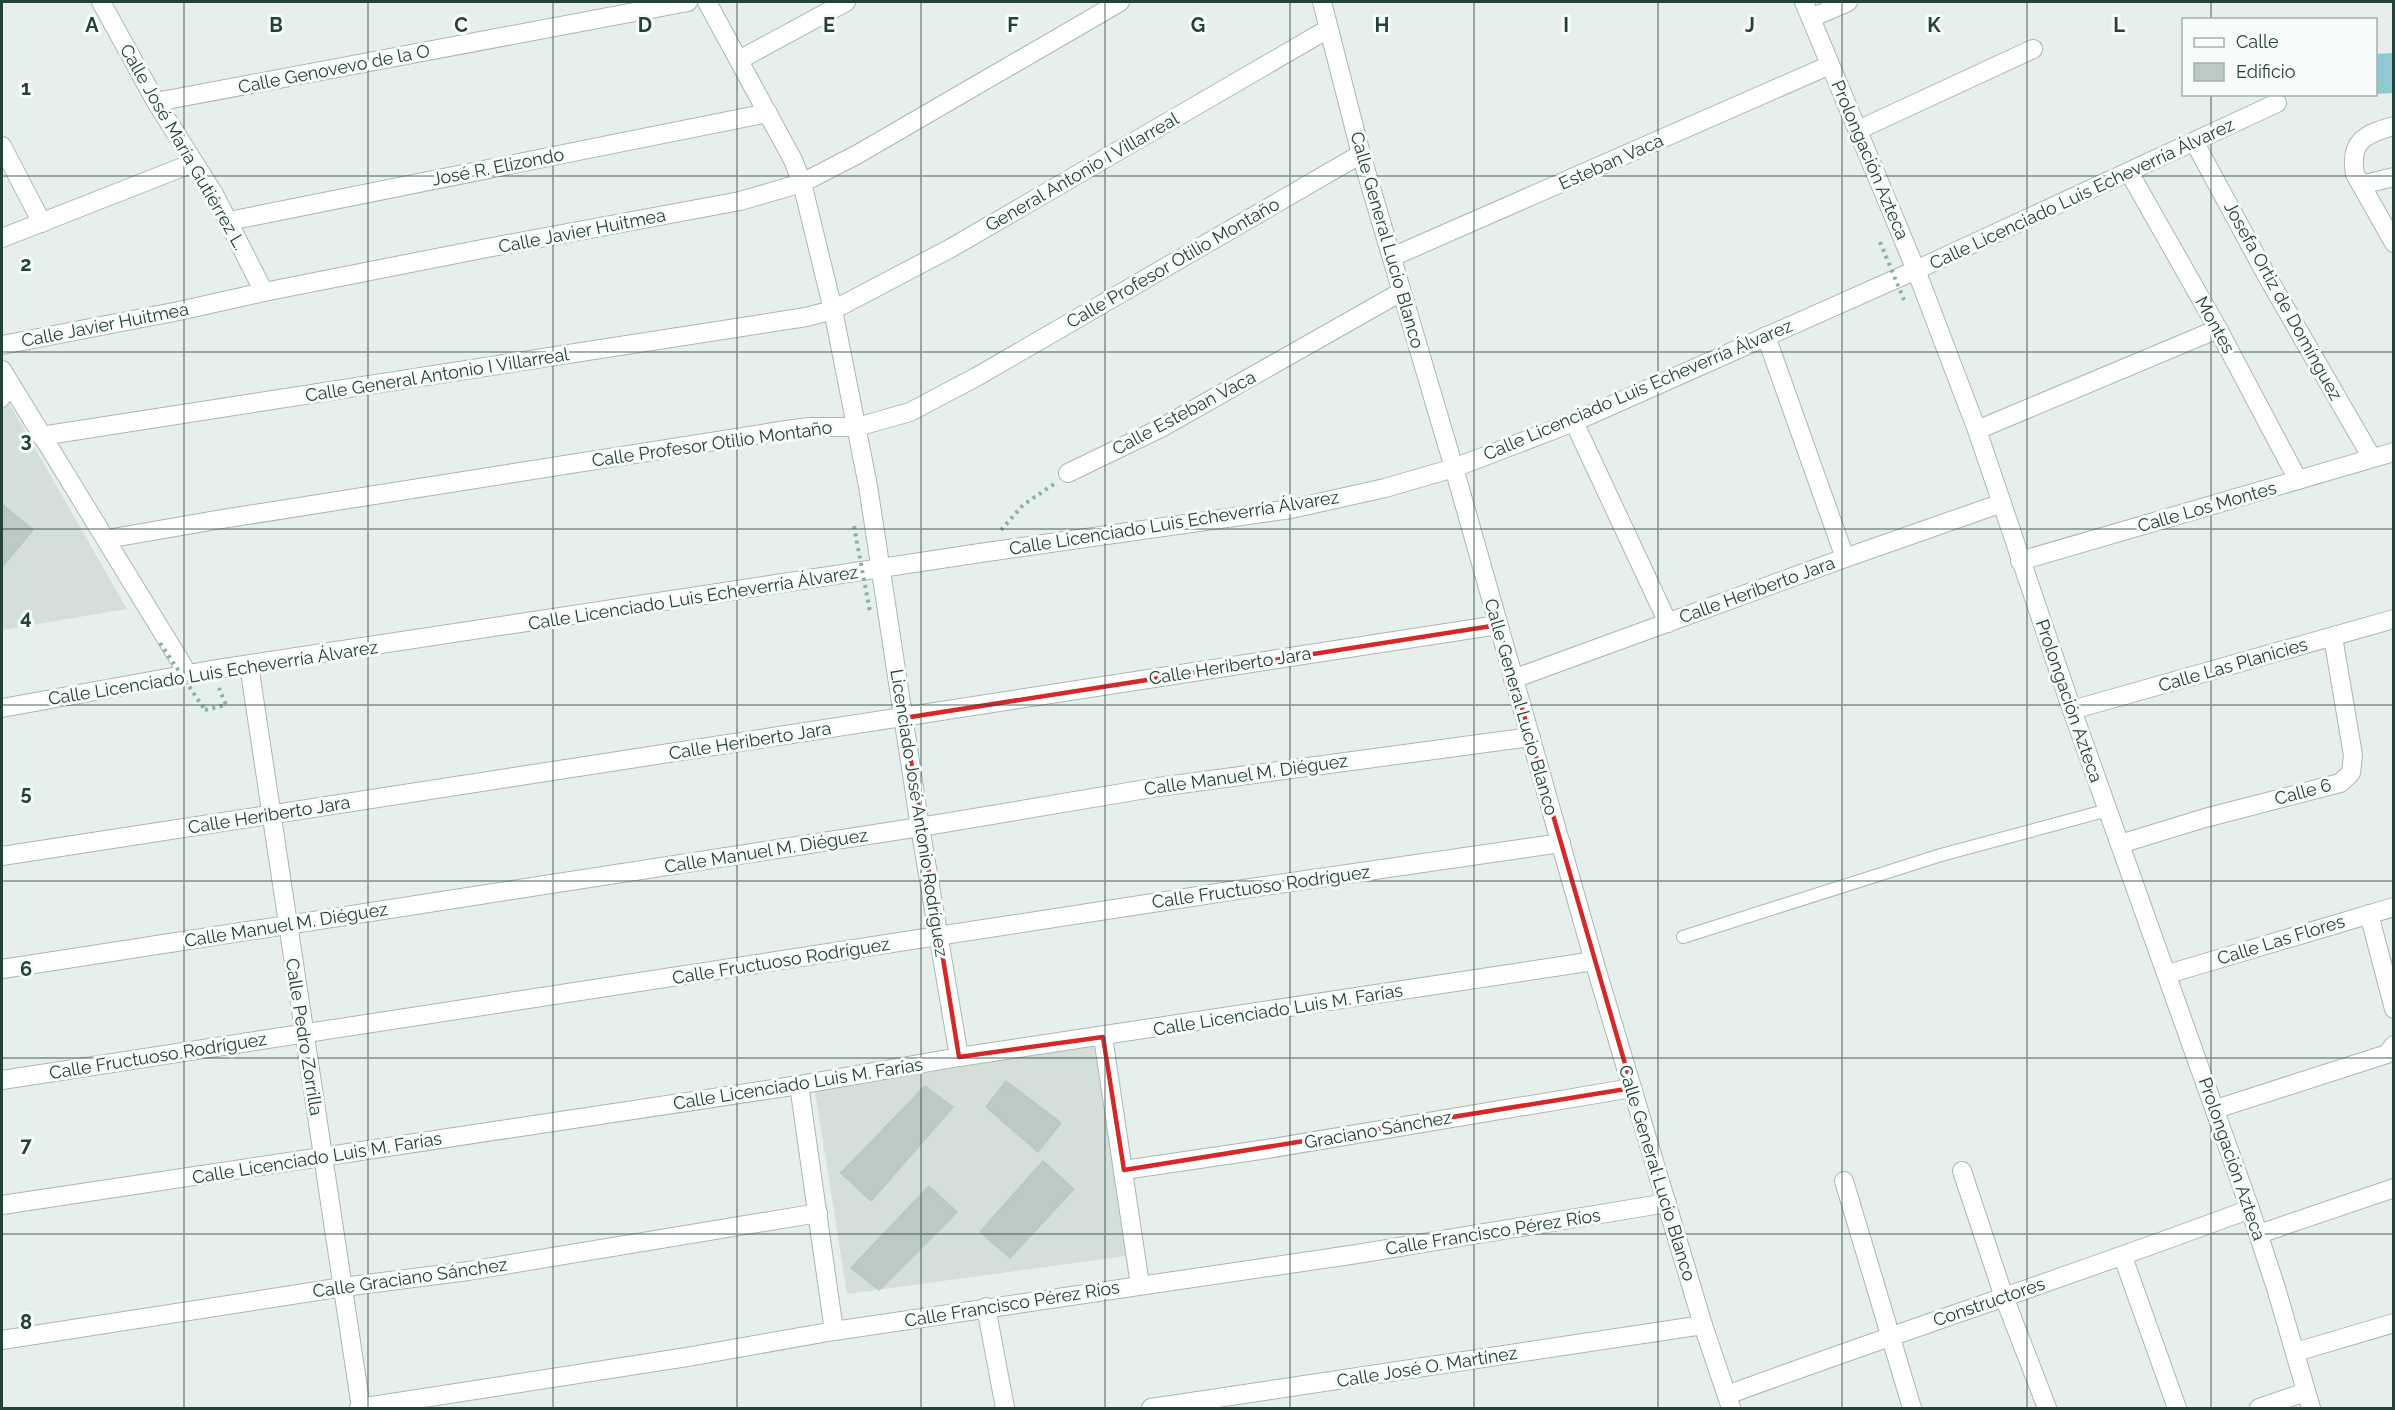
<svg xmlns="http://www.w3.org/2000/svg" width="2395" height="1410" viewBox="0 0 2395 1410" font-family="Raleway,sans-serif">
	<rect width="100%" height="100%" fill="#e6efeb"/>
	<g fill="#d4dfda">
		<polygon points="2,391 127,609 2,630"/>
		<polygon points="1094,1045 1126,1256 847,1294 815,1091"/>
	</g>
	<polygon fill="#8ec9d4" points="2393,53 2393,93 2376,94 2376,54"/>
	<g fill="#bbcac4" stroke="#b8c9c2" stroke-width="1.5">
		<polygon points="2,504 33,530 2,567"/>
		<polygon points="1006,1081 1061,1123 1038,1152 986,1107"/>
		<polygon points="925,1086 953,1107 871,1201 841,1173"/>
		<polygon points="1043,1161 1074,1189 1010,1258 980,1232"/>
		<polygon points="929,1186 957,1212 879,1290 851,1268"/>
	</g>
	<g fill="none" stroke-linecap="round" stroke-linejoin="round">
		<g stroke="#a8b8b2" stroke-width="14">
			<g id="service">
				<polyline points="2,401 12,388"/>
				<polyline points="1683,937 1941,855 2108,810"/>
			</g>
		</g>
		<g stroke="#a8b8b2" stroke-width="20">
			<g id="minor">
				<polyline points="101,2 156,102 214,194 264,292"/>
				<polyline points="707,2 793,160 802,183 833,310 868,486 920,827 959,1057"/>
				<polyline points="1322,2 1361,154 1454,468 1594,961 1703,1325 1731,1408"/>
				<polyline points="1804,2 1916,270 2277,103"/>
				<polyline points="1811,18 1848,2"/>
				<polyline points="739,60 846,2"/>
				<polyline points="156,102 688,2"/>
				<path d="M2394,126C2366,134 2349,140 2355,174L2394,243"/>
				<polyline points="1858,130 2033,49"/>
				<polyline points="2195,143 2268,278 2372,458"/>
				<polyline points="2,146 42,223"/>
				<polyline points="2129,172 2218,329 2298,480"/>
				<polyline points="2361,185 2394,177"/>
				<polyline points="229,221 768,113"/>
				<polyline points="2,238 193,163"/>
				<polyline points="1392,257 1830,65"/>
				<polyline points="1766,336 1845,558"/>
				<polyline points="2,345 179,311 264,292 487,248 740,201 802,183 858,154 1120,2"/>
				<polyline points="1574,422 1668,623"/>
				<polyline points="1977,430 2218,329"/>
				<polyline points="41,436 806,317 833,310 951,248 1328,29"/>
				<polyline points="1068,473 1161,428 1401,292"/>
				<polyline points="107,539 216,520 780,431 809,427 857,427 910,412 978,376 1361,154"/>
				<polyline points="2020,561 2394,452"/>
				<polyline points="1513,679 1845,558 2002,503"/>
				<polyline points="2072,710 2394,619"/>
				<polyline points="2120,844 2205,818 2340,783 2351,773 2353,755 2333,637"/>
				<polyline points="2,856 1498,625"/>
				<polyline points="2369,914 2394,1009"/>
				<polyline points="2,969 920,827 1158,787 1531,737"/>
				<polyline points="1103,1037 1140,1285"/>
				<polyline points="2,1080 1237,890 1561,843"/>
				<polyline points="799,1085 834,1331"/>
				<polyline points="2216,1109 2387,1054 2394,1045"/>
				<polyline points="1124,1170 1267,1149 1632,1088"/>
				<polyline points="1962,1171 2004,1297 2047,1408"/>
				<polyline points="1844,1181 1912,1408"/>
				<polyline points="2,1205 799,1085 959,1057 1594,961"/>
				<polyline points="2259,1234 2394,1188"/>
				<polyline points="2123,1257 2177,1408"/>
				<polyline points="986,1307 1005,1408"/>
				<polyline points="2,1340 343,1287 468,1271 818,1213"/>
				<polyline points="2296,1352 2394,1323"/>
				<path d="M1727,1395C1901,1331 2077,1274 2250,1209"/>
				<polyline points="359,1408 687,1357 834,1331 1357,1254 1667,1203"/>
				<polyline points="1151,1408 1703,1325"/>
				<polyline points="2259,1408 2306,1392"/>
			</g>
		</g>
		<g stroke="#a8b8b2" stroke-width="20">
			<g id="tertiary">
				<polyline points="2,370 188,674"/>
				<polyline points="249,665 361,1408"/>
				<polyline points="2,708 211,670 980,553 1291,509 1385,488 1454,468 1574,422 1916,270 1977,430 2072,710 2250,1209 2276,1288 2311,1408"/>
				<polyline points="2168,974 2394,907"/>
			</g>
		</g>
		<g stroke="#86b3a5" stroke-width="4" stroke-dasharray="3 4.5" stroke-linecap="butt">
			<polyline points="1001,530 1023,505 1054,484"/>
			<polyline points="205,710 226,705 219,688"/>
		</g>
		<use href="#service" stroke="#fff" stroke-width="12"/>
		<use href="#minor" stroke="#fff" stroke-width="18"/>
		<use href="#tertiary" stroke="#fff" stroke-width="18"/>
		<g stroke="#86b3a5" stroke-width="4" stroke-dasharray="3 4.5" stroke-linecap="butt">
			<polyline points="1880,242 1904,300"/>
			<polyline points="854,526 870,612"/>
			<polyline points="160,643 205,710"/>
		</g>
	</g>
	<path fill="none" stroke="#d62828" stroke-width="4.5" stroke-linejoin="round" d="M1498,625L1632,1088L1124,1170L1103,1037L959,1057L904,718Z"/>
	<path fill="none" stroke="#24423a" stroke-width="1.5" stroke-opacity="0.55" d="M184,2V1408M368,2V1408M553,2V1408M737,2V1408M921,2V1408M1105,2V1408M1290,2V1408M1474,2V1408M1658,2V1408M1842,2V1408M2027,2V1408M2211,2V20M2211,94V1408M2,176H2394M2,352H2394M2,529H2394M2,705H2394M2,881H2394M2,1058H2394M2,1234H2394"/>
	<g text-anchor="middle" stroke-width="6" stroke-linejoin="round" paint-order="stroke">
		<g font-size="18" fill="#24423a" stroke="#f7fbf9">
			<text transform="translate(334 69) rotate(-11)" y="6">Calle Genovevo de la O</text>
			<text transform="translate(183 147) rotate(60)" y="6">Calle José María Gutiérrez L.</text>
			<text transform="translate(1870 160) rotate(67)" y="6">Prolongación Azteca</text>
			<text transform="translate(1611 162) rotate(-24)" y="6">Esteban Vaca</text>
			<text transform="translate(498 167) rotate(-11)" y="6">José R. Elizondo</text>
			<text transform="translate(1082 172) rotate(-30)" y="6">General Antonio I Villarreal</text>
			<text transform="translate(2082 194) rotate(-25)" y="6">Calle Licenciado Luis Echeverría Álvarez</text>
			<text transform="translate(582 231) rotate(-11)" y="6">Calle Javier Huitmea</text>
			<text transform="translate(1387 240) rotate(74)" y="6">Calle General Lucio Blanco</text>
			<text transform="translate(1173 263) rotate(-30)" y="6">Calle Profesor Otilio Montaño</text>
			<text transform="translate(2283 301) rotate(61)" y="6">Josefa Ortiz de Domínguez</text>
			<text transform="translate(105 325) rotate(-11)" y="6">Calle Javier Huitmea</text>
			<text transform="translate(2215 325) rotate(61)" y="6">Montes</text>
			<text transform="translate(437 375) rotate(-9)" y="6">Calle General Antonio I Villarreal</text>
			<text transform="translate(1638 390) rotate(-23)" y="6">Calle Licenciado Luis Echeverría Álvarez</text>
			<text transform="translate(1184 413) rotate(-28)" y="6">Calle Esteban Vaca</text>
			<text transform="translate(712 444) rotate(-8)" y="6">Calle Profesor Otilio Montaño</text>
			<text transform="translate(2207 507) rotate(-16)" y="6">Calle Los Montes</text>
			<text transform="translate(1174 523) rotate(-9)" y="6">Calle Licenciado Luis Echeverría Álvarez</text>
			<text transform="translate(1757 590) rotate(-20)" y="6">Calle Heriberto Jara</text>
			<text transform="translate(693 598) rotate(-9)" y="6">Calle Licenciado Luis Echeverría Álvarez</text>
			<text transform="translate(2233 665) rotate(-16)" y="6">Calle Las Planicies</text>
			<text transform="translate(1230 666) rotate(-9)" y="6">Calle Heriberto Jara</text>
			<text transform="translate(213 673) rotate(-9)" y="6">Calle Licenciado Luis Echeverría Álvarez</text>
			<text transform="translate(2069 701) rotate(71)" y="6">Prolongación Azteca</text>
			<text transform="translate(1521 707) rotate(74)" y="6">Calle General Lucio Blanco</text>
			<text transform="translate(750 741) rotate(-9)" y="6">Calle Heriberto Jara</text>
			<text transform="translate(1246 775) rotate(-8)" y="6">Calle Manuel M. Diéguez</text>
			<text transform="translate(2303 792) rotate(-15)" y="6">Calle 6</text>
			<text transform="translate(919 813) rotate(81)" y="6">Licenciado José Antonio Rodríguez</text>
			<text transform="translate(269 815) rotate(-9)" y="6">Calle Heriberto Jara</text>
			<text transform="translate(766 851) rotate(-9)" y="6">Calle Manuel M. Diéguez</text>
			<text transform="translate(1261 887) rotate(-8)" y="6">Calle Fructuoso Rodríguez</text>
			<text transform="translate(286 925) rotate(-9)" y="6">Calle Manuel M. Diéguez</text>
			<text transform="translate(2281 940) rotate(-17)" y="6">Calle Las Flores</text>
			<text transform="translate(781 961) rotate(-9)" y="6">Calle Fructuoso Rodríguez</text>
			<text transform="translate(1278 1010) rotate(-9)" y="6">Calle Licenciado Luis M. Farías</text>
			<text transform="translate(304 1037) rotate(81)" y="6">Calle Pedro Zorrilla</text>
			<text transform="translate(158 1056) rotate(-9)" y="6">Calle Fructuoso Rodríguez</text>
			<text transform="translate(798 1084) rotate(-9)" y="6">Calle Licenciado Luis M. Farías</text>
			<text transform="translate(1378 1130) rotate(-10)" y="6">Graciano Sánchez</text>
			<text transform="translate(317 1158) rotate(-9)" y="6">Calle Licenciado Luis M. Farías</text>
			<text transform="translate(2232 1159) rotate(71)" y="6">Prolongación Azteca</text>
			<text transform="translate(1657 1173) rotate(73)" y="6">Calle General Lucio Blanco</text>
			<text transform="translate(1493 1232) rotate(-9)" y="6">Calle Francisco Pérez Ríos</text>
			<text transform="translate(410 1278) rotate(-8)" y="6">Calle Graciano Sánchez</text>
			<text transform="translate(1989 1302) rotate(-19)" y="6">Constructores</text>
			<text transform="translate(1012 1304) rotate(-9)" y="6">Calle Francisco Pérez Ríos</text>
			<text transform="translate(1427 1367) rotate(-9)" y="6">Calle José O. Martínez</text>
		</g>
	</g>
	<g font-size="20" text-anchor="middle" font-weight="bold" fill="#24423a" stroke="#f7fbf9" stroke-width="6" stroke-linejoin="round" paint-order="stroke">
		<text x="92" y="32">A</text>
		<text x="276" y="32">B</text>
		<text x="461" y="32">C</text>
		<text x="645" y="32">D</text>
		<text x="829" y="32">E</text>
		<text x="1013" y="32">F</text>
		<text x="1198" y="32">G</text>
		<text x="1382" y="32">H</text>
		<text x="1566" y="32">I</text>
		<text x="1750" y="32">J</text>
		<text x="1934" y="32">K</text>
		<text x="2119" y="32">L</text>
		<text x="26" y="95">1</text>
		<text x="26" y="271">2</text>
		<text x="26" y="447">3</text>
		<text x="26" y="624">4</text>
		<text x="26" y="800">5</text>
		<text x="26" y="976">6</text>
		<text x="26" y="1152">7</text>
		<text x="26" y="1329">8</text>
	</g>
	<rect width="2395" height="1410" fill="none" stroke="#24423a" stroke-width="6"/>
	<rect x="2182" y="18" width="195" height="78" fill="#f7fbf9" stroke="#a3b1ad" stroke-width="1.5"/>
	<rect x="2194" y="38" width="30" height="9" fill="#ffffff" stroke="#a3b1ad" stroke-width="1.5"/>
	<text x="2236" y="48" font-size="18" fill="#24423a">Calle</text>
	<rect x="2194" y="63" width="30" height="18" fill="#bbcac4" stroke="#a3b1ad" stroke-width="1.5"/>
	<text x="2236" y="78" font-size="18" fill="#24423a">Edificio</text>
</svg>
